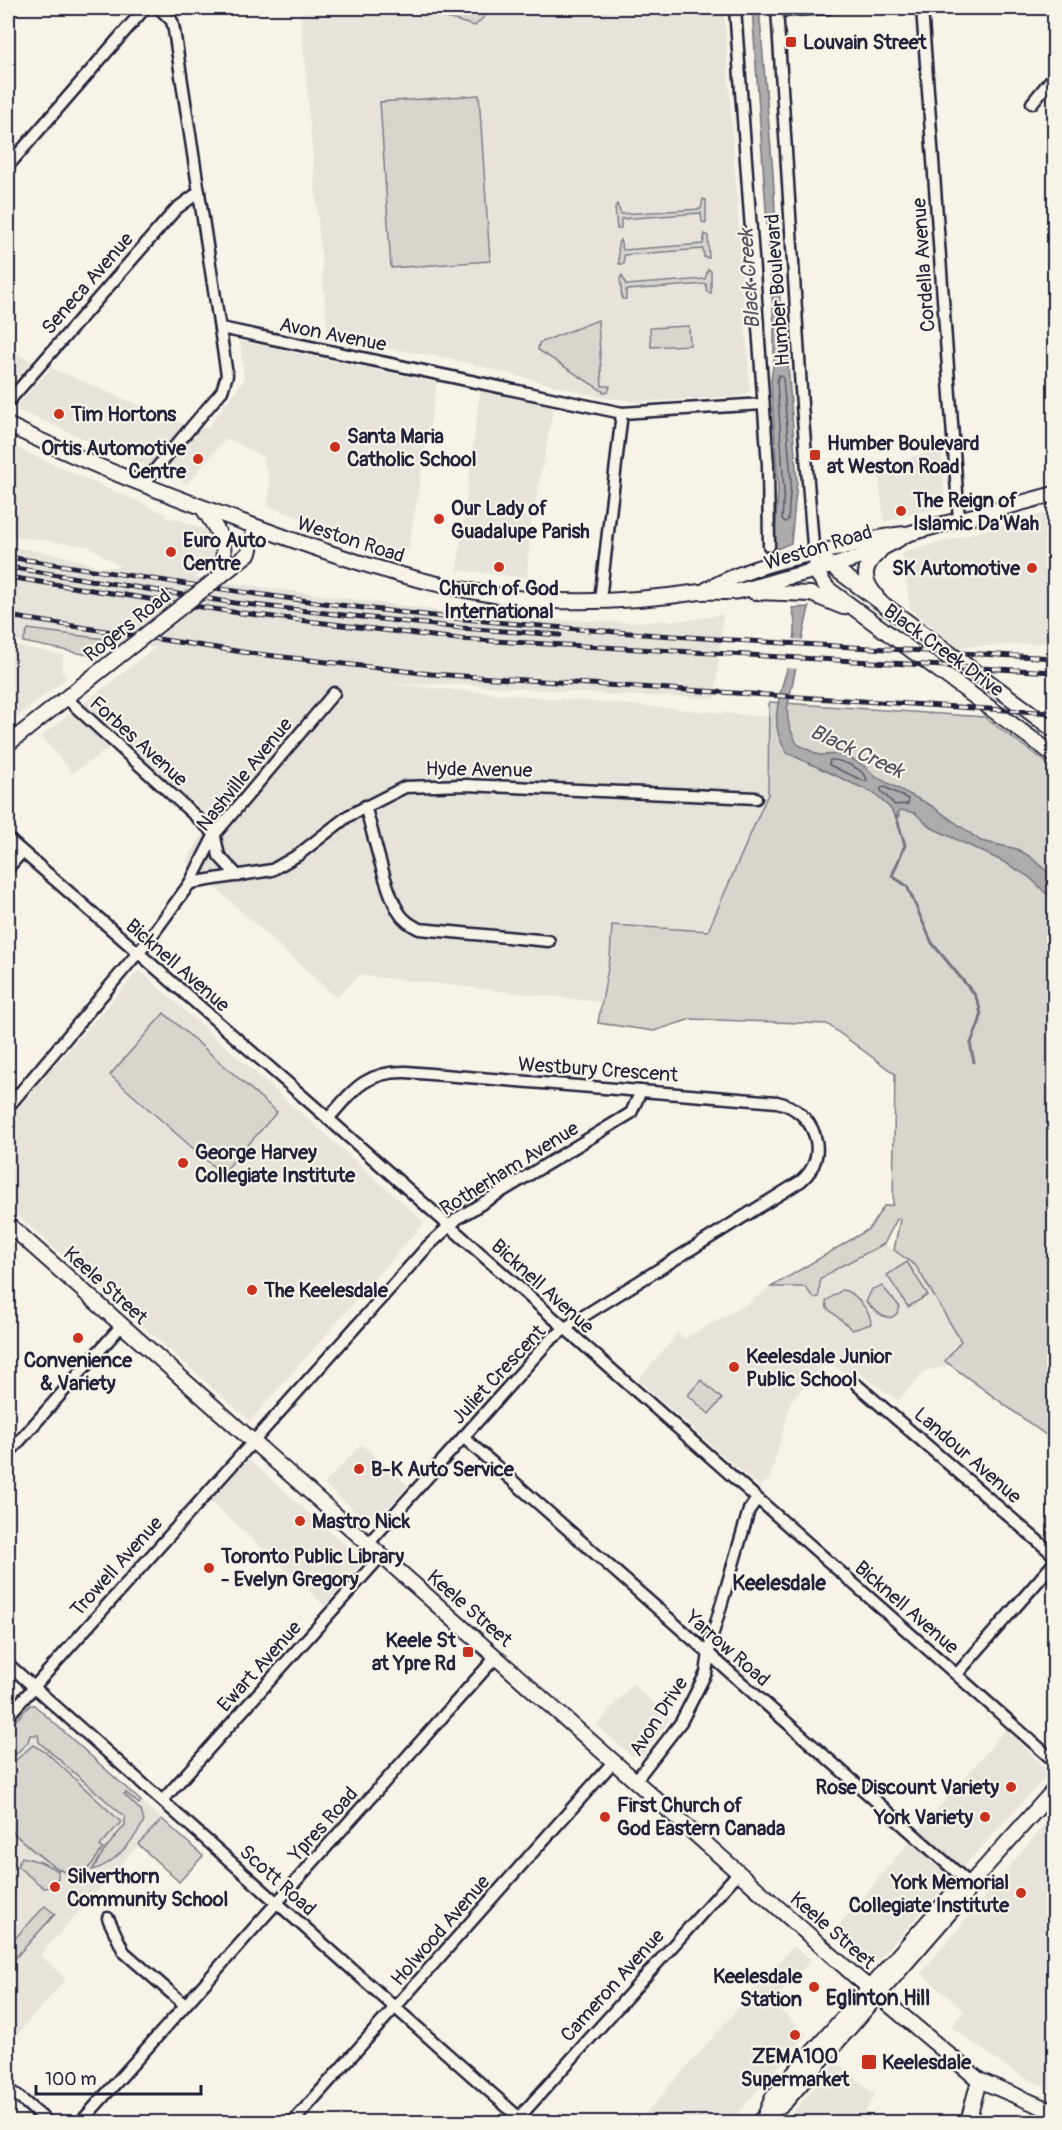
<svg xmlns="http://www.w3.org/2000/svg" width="1062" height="2130" viewBox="0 0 1062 2130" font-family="Pangolin,sans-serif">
	<rect width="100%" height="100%" fill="#f7f3e8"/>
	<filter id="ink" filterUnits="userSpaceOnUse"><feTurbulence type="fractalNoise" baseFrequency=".0167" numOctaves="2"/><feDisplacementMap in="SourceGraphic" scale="12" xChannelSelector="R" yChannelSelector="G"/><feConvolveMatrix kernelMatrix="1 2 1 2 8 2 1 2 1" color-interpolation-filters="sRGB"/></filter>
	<g filter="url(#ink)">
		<g fill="#e7e3db">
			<polygon points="300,8 724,8 750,391 741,396 639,402 599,397 448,358 328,339"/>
			<polygon points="240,341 437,383 408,551 387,550 268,506 270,481 262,456 227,438 187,484 18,410 17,405 51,368 183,424 207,428 244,380"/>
			<polygon points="8,350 32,361 8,386"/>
			<polygon points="480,391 554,406 530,530 527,578 457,570"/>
			<polygon points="8,444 166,514 165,517 171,520 173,517 206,530 216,543 216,554 212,562 194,578 464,614 515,619 628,622 689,620 723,614 715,698 617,695 474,685 387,684 769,717 768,794 707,931 612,925 610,957 600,1002 359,975 337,998 186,861 212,820 122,739 73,773 41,736 155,648 29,629 23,642 8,639 8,546 60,555 100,567 121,567 88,546 8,536"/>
			<polygon points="942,449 945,506 884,522 878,466"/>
			<polygon points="1054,511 1054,643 957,647 910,609 902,553"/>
			<polygon points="8,644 64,655 61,671 67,678 8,724"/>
			<polygon points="139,970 425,1222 250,1421 8,1207 8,1119"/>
			<polygon points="884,1244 916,1266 964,1346 953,1365 925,1371 898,1401 859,1373 849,1375 826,1362 791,1401 770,1479 759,1487 638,1380 678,1333 684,1339 745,1305 771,1287 805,1287 814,1298 819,1297 820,1280 839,1267"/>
			<polygon points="361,1444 408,1485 377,1520 372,1522 365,1520 324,1484"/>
			<polygon points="248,1459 363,1561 325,1606 211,1501"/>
			<polygon points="632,1684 670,1718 642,1757 630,1755 597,1725"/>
			<polygon points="32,1704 162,1819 40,1955 66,1979 8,2045 8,1729"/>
			<polygon points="1006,1729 1045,1769 1045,1778 872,1966 833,1932"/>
			<polygon points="1054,1813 1054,2091 1012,2071 951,2027 964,2011 921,1973"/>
			<polygon points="793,1946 811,1960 772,2003 807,2034 738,2113 747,2122 638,2122"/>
			<polygon points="837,2062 875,2095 866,2110 868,2122 795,2122 793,2112"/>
		</g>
		<g fill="#d8d5cf" stroke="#7d7c85" stroke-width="1.5">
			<polygon points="411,8 484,8 485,16 475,26"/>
			<polygon points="479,95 490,261 391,268 380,102"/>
			<polygon points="703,199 706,200 706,223 702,222 701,213 621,219 621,228 617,229 615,207 617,204 621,214 701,209"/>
			<polygon points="705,234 708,236 709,258 704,257 703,249 624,255 624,264 619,264 618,243 620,240 623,250 703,244"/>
			<polygon points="708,269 711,271 711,293 707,292 706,284 626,290 626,299 622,299 620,278 622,275 626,285 705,279"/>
			<polygon points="598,320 602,386 610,386 608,392 604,392 538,350 539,343"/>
			<polygon points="689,326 690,345 651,347 650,328"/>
			<polygon points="28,629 113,640 93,656 23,642"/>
			<polygon points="769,702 984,717 1054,768 1054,1441 945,1361 961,1341 916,1266 894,1250 900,1219 897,1219 884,1244 839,1267 820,1280 819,1297 814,1298 805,1287 771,1287 869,1229 884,1206 893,1205 895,1074 827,1024 691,1019 654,1031 598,1023 610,957 612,925 708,931 768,794"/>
			<polygon points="164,1013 277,1112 222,1174 110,1075"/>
			<polygon points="907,1262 928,1295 908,1307 887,1275"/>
			<path d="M882,1286L900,1307C892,1329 875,1311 866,1302L872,1289Z"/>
			<path d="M842,1290C855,1291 871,1312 871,1324L853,1330L827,1308L826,1301Z"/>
			<polygon points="701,1380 722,1399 709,1414 688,1395"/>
			<path d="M30,1705H34L141,1801L139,1804L126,1793L124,1794L141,1811L144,1821C135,1839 113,1866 92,1870L106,1848L125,1825V1817L39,1742L38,1735H30L28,1742L8,1762V1729Z"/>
			<path d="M33,1745L47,1753L121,1822L100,1846L103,1849C95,1858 90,1872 77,1875C60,1878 20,1839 8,1828V1767Z"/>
			<polygon points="162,1819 203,1856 179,1882 138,1844"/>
			<polygon points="22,1857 41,1862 58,1871 58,1878 51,1887 44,1888 17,1866"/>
			<polygon points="45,1906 55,1914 8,1966 8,1946"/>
		</g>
		<g fill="#aeabad" stroke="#76747f" stroke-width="1.5">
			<polygon points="752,8 759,8 773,173 781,321 785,327 797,481 791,543 774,550 778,490 771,380 774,359 774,324"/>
			<path d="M809,607L787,709L789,726L797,744L819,755L843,754L866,767L876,777L932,806L981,841L1017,849L1031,857L1054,878V901L1029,877L1004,862L930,827L915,813L901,810L898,813L899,816H895L890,808L873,793L787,753C755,706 808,656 792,608Z"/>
		</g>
		<polygon fill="#f7f3e8" points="792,639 806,640 799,669 784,668"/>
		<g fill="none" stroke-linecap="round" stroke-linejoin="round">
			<g stroke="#5a5969" stroke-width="1.5">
				<polygon points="779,375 783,377 791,480 788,520 785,522 782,519 784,490 777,381"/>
				<path d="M830,760C841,759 864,769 867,780L864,781L829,765Z"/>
				<polygon points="885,787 908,799 908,804 895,805 881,791 881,788"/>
			</g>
			<path stroke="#76747f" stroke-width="3" d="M896,816L905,845L892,876L907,886L932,943L975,995C986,1019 979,1021 971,1043C970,1048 973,1056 974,1062"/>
			<g stroke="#22223b" stroke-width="15">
				<g id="minor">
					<polyline points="735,8 768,465 769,546"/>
					<polyline points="777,8 802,405 815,571"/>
					<polyline points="922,8 959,520"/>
					<polyline points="777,11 828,8"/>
					<polyline points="1032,103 1054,76"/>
					<polyline points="8,166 145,8"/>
					<polyline points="221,328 622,413 763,404"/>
					<polyline points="8,402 176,209 199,192"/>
					<polyline points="142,485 222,391 227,375 174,30 172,21 159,8"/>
					<polyline points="600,600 622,413"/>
					<polyline points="66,698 215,834"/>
					<path d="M365,806C374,835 384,886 398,911C403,920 410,924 419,929L549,941"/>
					<polyline points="215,837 219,856 238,876"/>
					<polyline points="8,839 307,1100 1054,1761"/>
					<polyline points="8,868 22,852"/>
					<polyline points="190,883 272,870 298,855 348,816 405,787 465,785 756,798"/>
					<polyline points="8,1107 147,942 190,883 215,834 334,693"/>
					<path d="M328,1119C353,1090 366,1071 406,1072L777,1102C814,1110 832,1155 801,1181L574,1322L549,1341L368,1544"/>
					<polyline points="857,1385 1054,1555"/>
					<polyline points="463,1437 970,1884"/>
					<polyline points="8,1454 122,1325"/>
					<polyline points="8,1664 524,2122"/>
					<polyline points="957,1674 1054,1563"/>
					<polyline points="8,1716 427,1247 458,1218 631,1113 641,1091"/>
					<polyline points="636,1780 681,1722 706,1673 711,1640 749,1510 757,1499"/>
					<polyline points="163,1800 381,1556"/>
					<polyline points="108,1918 124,1952 185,2005"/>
					<polyline points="8,2088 48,2122"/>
					<polyline points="81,2122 496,1657"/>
					<polyline points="293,2122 614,1761"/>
					<polyline points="515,2122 738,1873"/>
				</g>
			</g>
			<g stroke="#22223b" stroke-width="18">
				<g id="major">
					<path d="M8,425C89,465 172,497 257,527C333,555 408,581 488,594C557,606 631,602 700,592C713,591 726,593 738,591C756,588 774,580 793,576C833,566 873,557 907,534"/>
					<path d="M204,510C222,537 228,543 221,575"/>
					<polyline points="826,562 1054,730"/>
					<polyline points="815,571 828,589 1054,755"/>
					<polyline points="218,578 249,553 255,527"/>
					<path d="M706,590C749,567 791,557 839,548C862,543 883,535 907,534L1054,494"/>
					<polyline points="754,592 811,594 843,607"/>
					<path d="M876,596C862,579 862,567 879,552"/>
					<polyline points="8,744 134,644"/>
					<polyline points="8,1224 855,1976 979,2080 1054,2112"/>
					<polyline points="765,2116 773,2097 957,1889 970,1884"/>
					<polyline points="759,2122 785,2102 965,1895 970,1884 1054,1790"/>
					<polyline points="968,2122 979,2080"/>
				</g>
			</g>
			<use href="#minor" stroke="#f7f3e8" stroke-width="10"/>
			<use href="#major" stroke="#f7f3e8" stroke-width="14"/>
			<g stroke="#22223b" stroke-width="5">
				<g id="rail">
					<path d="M8,557C159,580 311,604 464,619C660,638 857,647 1054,658"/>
					<polyline points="8,567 235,603 461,628 560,635"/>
					<polyline points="8,577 233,612 458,639 1054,672"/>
					<polyline points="8,616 249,653 431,674 1054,713"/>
				</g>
			</g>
			<use href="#rail" stroke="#f7f3e8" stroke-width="3" stroke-dasharray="9" stroke-linecap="butt"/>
			<g stroke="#22223b" stroke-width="18" stroke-linecap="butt">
				<polyline id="major-bridge" points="134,644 214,581"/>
			</g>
			<use href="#major-bridge" stroke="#f7f3e8" stroke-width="14"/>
		</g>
	</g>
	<g fill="#c8321e" stroke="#f7f3e8" stroke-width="2">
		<rect x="785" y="36" width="12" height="12" rx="3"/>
		<circle cx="59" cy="414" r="6"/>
		<circle cx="335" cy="447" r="6"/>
		<rect x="809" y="449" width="12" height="12" rx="3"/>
		<circle cx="198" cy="459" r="6"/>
		<circle cx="901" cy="511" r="6"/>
		<circle cx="439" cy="519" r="6"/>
		<circle cx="171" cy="552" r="6"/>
		<circle cx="499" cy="567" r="6"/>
		<circle cx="1032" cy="568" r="6"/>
		<circle cx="183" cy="1163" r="6"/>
		<circle cx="252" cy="1290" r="6"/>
		<circle cx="78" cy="1338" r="6"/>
		<circle cx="734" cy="1367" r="6"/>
		<circle cx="359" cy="1469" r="6"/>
		<circle cx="300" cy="1521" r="6"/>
		<circle cx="209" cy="1568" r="6"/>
		<rect x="462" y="1646" width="12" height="12" rx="3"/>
		<circle cx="1011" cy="1787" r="6"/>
		<circle cx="605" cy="1817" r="6"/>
		<circle cx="985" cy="1817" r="6"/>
		<circle cx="55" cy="1887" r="6"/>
		<circle cx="1021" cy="1893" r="6"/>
		<circle cx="814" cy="1987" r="6"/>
		<circle cx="795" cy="2035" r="6"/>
		<rect x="861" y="2054" width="16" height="16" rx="3"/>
	</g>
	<g text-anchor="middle" stroke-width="4.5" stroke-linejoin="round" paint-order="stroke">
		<g font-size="20" font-weight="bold" fill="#22223b" stroke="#f7f3e8" text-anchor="start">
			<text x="803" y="49">Louvain Street</text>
			<text x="71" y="421">Tim Hortons</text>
			<text x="347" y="443">Santa Maria<tspan x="347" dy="23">Catholic School</tspan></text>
			<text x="827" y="450">Humber Boulevard<tspan x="827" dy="23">at Weston Road</tspan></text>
			<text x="186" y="455" text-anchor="end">Ortis Automotive<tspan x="186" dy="23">Centre</tspan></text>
			<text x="913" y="507">The Reign of<tspan x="913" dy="23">Islamic Da'Wah</tspan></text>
			<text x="451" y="515">Our Lady of<tspan x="451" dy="23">Guadalupe Parish</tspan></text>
			<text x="183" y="547">Euro Auto<tspan x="183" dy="23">Centre</tspan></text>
			<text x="1020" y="575" text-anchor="end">SK Automotive</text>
			<text x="499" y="595" text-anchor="middle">Church of God<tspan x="499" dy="23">International</tspan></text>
			<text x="195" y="1159">George Harvey<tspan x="195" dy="23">Collegiate Institute</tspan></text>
			<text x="264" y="1297">The Keelesdale</text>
			<text x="746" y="1363">Keelesdale Junior<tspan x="746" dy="23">Public School</tspan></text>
			<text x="78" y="1367" text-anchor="middle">Convenience<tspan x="78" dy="23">&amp; Variety</tspan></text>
			<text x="371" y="1476">B-K Auto Service</text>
			<text x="312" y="1528">Mastro Nick</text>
			<text x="221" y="1563">Toronto Public Library<tspan x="221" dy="23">- Evelyn Gregory</tspan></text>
			<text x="456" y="1647" text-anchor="end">Keele St<tspan x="456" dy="23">at Ypre Rd</tspan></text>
			<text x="999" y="1794" text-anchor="end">Rose Discount Variety</text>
			<text x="617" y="1812">First Church of<tspan x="617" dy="23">God Eastern Canada</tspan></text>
			<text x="973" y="1824" text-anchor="end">York Variety</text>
			<text x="67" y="1883">Silverthorn<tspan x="67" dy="23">Community School</tspan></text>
			<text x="1009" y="1889" text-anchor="end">York Memorial<tspan x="1009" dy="23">Collegiate Institute</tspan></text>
			<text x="802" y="1983" text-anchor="end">Keelesdale<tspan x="802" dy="23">Station</tspan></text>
			<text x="795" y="2063" text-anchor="middle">ZEMA100<tspan x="795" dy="23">Supermarket</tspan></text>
			<text x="882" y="2069">Keelesdale</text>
		</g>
		<g font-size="20" fill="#22223b" stroke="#f7f3e8">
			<text transform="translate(923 265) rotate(-94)" y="7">Cordella Avenue</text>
			<text transform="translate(87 283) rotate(-49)" y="7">Seneca Avenue</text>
			<text transform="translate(777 290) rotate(-94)" y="7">Humber Boulevard</text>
			<text transform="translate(333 334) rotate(11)" y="7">Avon Avenue</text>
			<text transform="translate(351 539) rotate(18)" y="7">Weston Road</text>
			<text transform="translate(818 547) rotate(-17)" y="7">Weston Road</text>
			<text transform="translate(127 625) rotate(-38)" y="7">Rogers Road</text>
			<text transform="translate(944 650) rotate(36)" y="7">Black Creek Drive</text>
			<text transform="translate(139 741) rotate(42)" y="7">Forbes Avenue</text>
			<text transform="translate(479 769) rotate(1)" y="7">Hyde Avenue</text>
			<text transform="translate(244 774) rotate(-51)" y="7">Nashville Avenue</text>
			<text transform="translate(178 965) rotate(41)" y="7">Bicknell Avenue</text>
			<text transform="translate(598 1069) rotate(4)" y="7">Westbury Crescent</text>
			<text transform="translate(509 1168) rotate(-32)" y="7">Rotherham Avenue</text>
			<text transform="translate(106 1285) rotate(42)" y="7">Keele Street</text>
			<text transform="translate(543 1286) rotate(42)" y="7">Bicknell Avenue</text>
			<text transform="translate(498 1374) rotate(-47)" y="7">Juliet Crescent</text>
			<text transform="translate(968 1455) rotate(41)" y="7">Landour Avenue</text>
			<text transform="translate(116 1566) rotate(-48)" y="7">Trowell Avenue</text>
			<text transform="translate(907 1607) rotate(41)" y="7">Bicknell Avenue</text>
			<text transform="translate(470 1608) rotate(41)" y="7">Keele Street</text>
			<text transform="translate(728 1648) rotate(41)" y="7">Yarrow Road</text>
			<text transform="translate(259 1666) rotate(-48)" y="7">Ewart Avenue</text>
			<text transform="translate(658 1716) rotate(-57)" y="7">Avon Drive</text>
			<text transform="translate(323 1824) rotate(-48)" y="7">Ypres Road</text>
			<text transform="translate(278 1880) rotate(42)" y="7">Scott Road</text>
			<text transform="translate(440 1930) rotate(-49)" y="7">Holwood Avenue</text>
			<text transform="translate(833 1930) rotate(41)" y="7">Keele Street</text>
			<text transform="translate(612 1985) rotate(-48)" y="7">Cameron Avenue</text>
		</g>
		<g font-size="21" font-style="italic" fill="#535263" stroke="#f7f3e8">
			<text transform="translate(749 279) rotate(-94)" y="7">Black Creek</text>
			<text transform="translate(857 751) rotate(25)" y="7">Black Creek</text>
		</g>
		<g font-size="21" font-weight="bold" fill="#22223b" stroke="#f7f3e8">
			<text x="779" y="1590">Keelesdale</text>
			<text x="878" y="2005">Eglinton Hill</text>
		</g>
	</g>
	<rect width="1062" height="2130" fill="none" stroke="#f7f3e8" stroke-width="30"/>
	<rect x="15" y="15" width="1032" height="2100" fill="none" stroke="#22223b" stroke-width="2" filter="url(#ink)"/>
	<path d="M36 2085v9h165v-9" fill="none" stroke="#22223b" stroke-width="3"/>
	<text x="45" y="2085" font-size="18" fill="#22223b" stroke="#f7f3e8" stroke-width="4.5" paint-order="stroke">100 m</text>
</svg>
